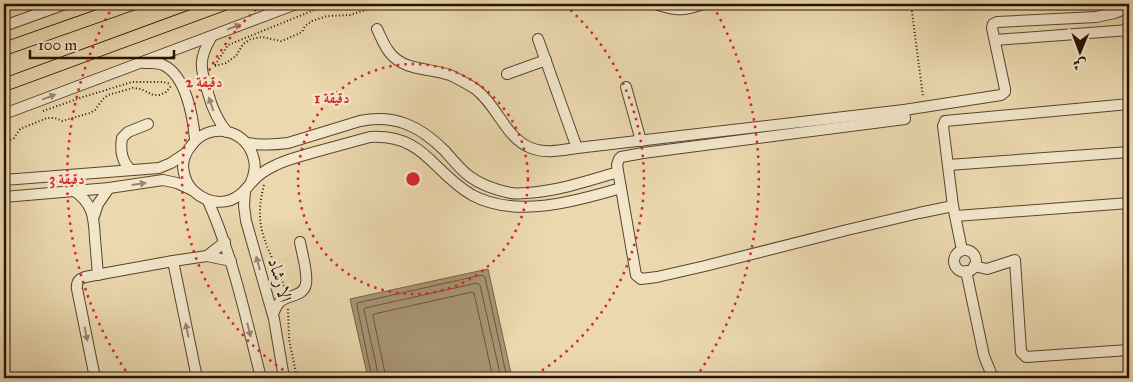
<svg xmlns="http://www.w3.org/2000/svg" width="1133" height="382" viewBox="0 0 1133 382" font-family="'IM FELL Great Primer',Amiri,serif">
	<rect width="100%" height="100%" fill="#ebd8af"/>
	<filter id="stains"><feTurbulence type="fractalNoise" baseFrequency=".004" numOctaves="4"/><feColorMatrix values="0 0 0 0 .2 0 0 0 0 .09 0 0 0 0 .02 0 0 0 .5 -.17"/></filter>
	<radialGradient id="worn" r=".72"><stop offset=".6" stop-color="#630" stop-opacity="0"/><stop offset="1" stop-color="#630" stop-opacity=".3"/></radialGradient>
	<polygon fill="#a99574" stroke="#766146" points="488,269 512,378 368,378 350,299"/>
	<g fill="none" stroke-linecap="round" stroke-linejoin="round">
		<g stroke="#69543a" stroke-width="1">
			<polyline points="372,378 357,306 357,303 482,275 485,277 507,378"/>
			<polyline points="379,378 364,310 365,308 477,283 480,285 501,378"/>
			<polyline points="386,378 373,316 374,314 472,292 474,293 493,378"/>
		</g>
		<g stroke="#5a442c" stroke-width="12">
			<g id="minor">
				<path d="M656,4L658,5C678,11 683,11 703,4"/>
				<polyline points="4,26 65,4"/>
				<path d="M377,29C381,37 384,46 390,53C404,71 430,68 450,75C458,79 466,83 474,88C497,104 505,138 531,148C546,154 562,150 577,148L904,110L1001,95L1005,92V89L992,28L993,24L997,22L1096,17L1115,13L1129,7"/>
				<path d="M212,36C198,59 200,68 208,93C212,108 217,120 227,132"/>
				<polyline points="538,39 577,148"/>
				<polyline points="995,40 1129,30"/>
				<path d="M144,63C150,63 157,62 163,65C186,75 193,117 195,139"/>
				<polyline points="507,74 546,60"/>
				<polyline points="626,87 641,141"/>
				<polyline points="904,110 905,119 643,153 621,157 619,159 617,165 636,275 641,279 657,277 705,266 847,230 919,213 953,206"/>
				<polyline points="4,114 296,4"/>
				<path d="M246,143C260,145 273,145 288,143L360,121C395,114 420,126 445,151C452,159 460,169 469,176C481,185 496,190 511,193C516,194 521,193 526,193C558,191 588,181 618,172"/>
				<polyline points="948,165 1129,152"/>
				<path d="M131,170C122,162 120,150 122,138L128,132L148,124"/>
				<polyline points="4,180 159,168 171,163 186,153"/>
				<path d="M251,182C254,175 256,168 254,160C248,129 209,120 191,146C186,152 183,158 183,167C184,177 188,187 196,193C206,201 219,204 231,200C242,195 244,191 251,183C257,176 267,169 276,165C288,159 302,156 315,152C333,147 352,142 370,137C425,134 432,172 472,195C516,219 577,201 621,188"/>
				<path d="M73,190C93,203 94,217 95,239C96,251 97,263 98,275"/>
				<polyline points="245,191 244,206 246,221 274,319 284,378"/>
				<polyline points="4,197 109,188 163,180 177,183 192,190"/>
				<path d="M208,201C233,257 246,318 261,378"/>
				<polyline points="94,216 98,204 109,188"/>
				<polyline points="956,216 1129,203"/>
				<polyline points="962,250 953,206 943,126 945,121 1129,104"/>
				<circle cx="965" cy="261" r="11"/>
				<polyline points="207,256 225,242"/>
				<polyline points="173,261 207,256 231,261"/>
				<polyline points="974,266 987,269 1015,260 1021,352 1026,357 1129,350"/>
				<polyline points="966,271 984,356 993,378"/>
				<path d="M273,314C275,309 277,304 281,301C289,295 304,296 306,284C308,272 302,254 300,242"/>
				<path d="M95,378L77,289C76,282 79,279 85,277L173,261L197,378"/>
			</g>
		</g>
		<g stroke="#291300" stroke-width="14">
			<g id="major">
				<polyline points="4,49 132,4"/>
				<polyline points="4,85 224,4"/>
			</g>
		</g>
		<g stroke="#291300" stroke-width="2" stroke-dasharray="1 2.5" stroke-linecap="butt">
			<polyline points="911,4 923,97"/>
			<polyline points="4,7 14,4"/>
			<polyline points="215,65 228,45 329,4"/>
			<polyline points="215,66 226,63 236,56 243,44 251,39 262,37 281,41 289,38 302,32 305,26 312,21 327,16 350,15 374,7 376,4"/>
			<polyline points="43,111 83,97 132,82 163,82 171,84"/>
			<polyline points="4,143 14,138 20,129 47,118 55,118 62,121 90,113 95,110 103,99 108,95 133,88 141,89 153,95 160,95 166,92 172,85"/>
			<path d="M264,185C256,216 260,232 273,260C278,270 282,279 285,290"/>
			<polyline points="288,309 289,339 297,378"/>
		</g>
		<use href="#minor" stroke="#f2e6cb" stroke-width="10"/>
		<use href="#major" stroke="#ebd8af" stroke-width="12"/>
	</g>
	<defs><path id="oneway-solid" d="M-6-.8H1V-3.2L6.5 0L1 3.2V.8H-6Z" transform="scale(1.25)"/></defs>
	<g fill="#988770">
		<use href="#oneway-solid" transform="translate(234 27) rotate(-21)"/>
		<use href="#oneway-solid" transform="translate(49 97) rotate(-21)"/>
		<use href="#oneway-solid" transform="translate(211 104) rotate(-109)"/>
		<use href="#oneway-solid" transform="translate(139 184) rotate(-8)"/>
		<use href="#oneway-solid" transform="translate(258 263) rotate(-105)"/>
		<use href="#oneway-solid" transform="translate(187 330) rotate(-102)"/>
		<use href="#oneway-solid" transform="translate(249 330) rotate(76)"/>
		<use href="#oneway-solid" transform="translate(86 334) rotate(79)"/>
	</g>
	<g fill="none" stroke="#d62828" stroke-width="2.5" stroke-dasharray="2.5 5">
		<circle cx="413" cy="179" r="115"/>
		<path d="M296 378A231 231 0 0 1 261 5M565 5A231 231 0 0 1 530 378"/>
		<path d="M130 377A346 346 0 0 1 113 6M713 6A346 346 0 0 1 696 377"/>
	</g>
	<g text-anchor="middle" stroke-width="5" stroke-linejoin="round" paint-order="stroke">
		<g font-size="18" fill="#291300" stroke="#f2e6cb">
			<text transform="translate(280 280) rotate(74)" y="6">الارشاد</text>
		</g>
	</g>
	<circle cx="413" cy="179" r="8" fill="#d62828" stroke="#f2e6cb" stroke-width="2.5"/>
	<g font-size="15" text-anchor="middle" font-weight="bold" fill="#d62828" stroke="#f2e6cb" stroke-width="5" stroke-linejoin="round" paint-order="stroke">
		<text x="204" y="87">2 دقيقة</text>
		<text x="332" y="103">1 دقيقة</text>
		<text x="67" y="184">3 دقيقة</text>
	</g>
	<rect width="1133" height="382" fill="none" stroke="#ebd8af" stroke-width="20"/>
	<rect x="5" y="5" width="1123" height="372" fill="none" stroke="#291300" stroke-width="2.5"/>
	<rect x="10" y="10" width="1113" height="362" fill="none" stroke="#291300"/>
	<g transform="translate(1080 52) rotate(181)" stroke="#f2e6cb" stroke-width="4" paint-order="stroke">
	<path d="M0-4L9 19L0 12L-9 19Z" fill="#291300"/>
	<text y="-8" font-size="14" font-weight="bold" text-anchor="middle" fill="#291300">ش</text>
	</g>
	<path d="M30 50v8h144v-8" fill="none" stroke="#291300" stroke-width="2.5"/>
	<text x="38" y="50" font-size="15" fill="#291300" stroke="#f2e6cb" stroke-width="4" paint-order="stroke">100 m</text>
	<rect width="100%" height="100%" filter="url(#stains)"/>
	<rect width="100%" height="100%" fill="url(#worn)"/>
</svg>
